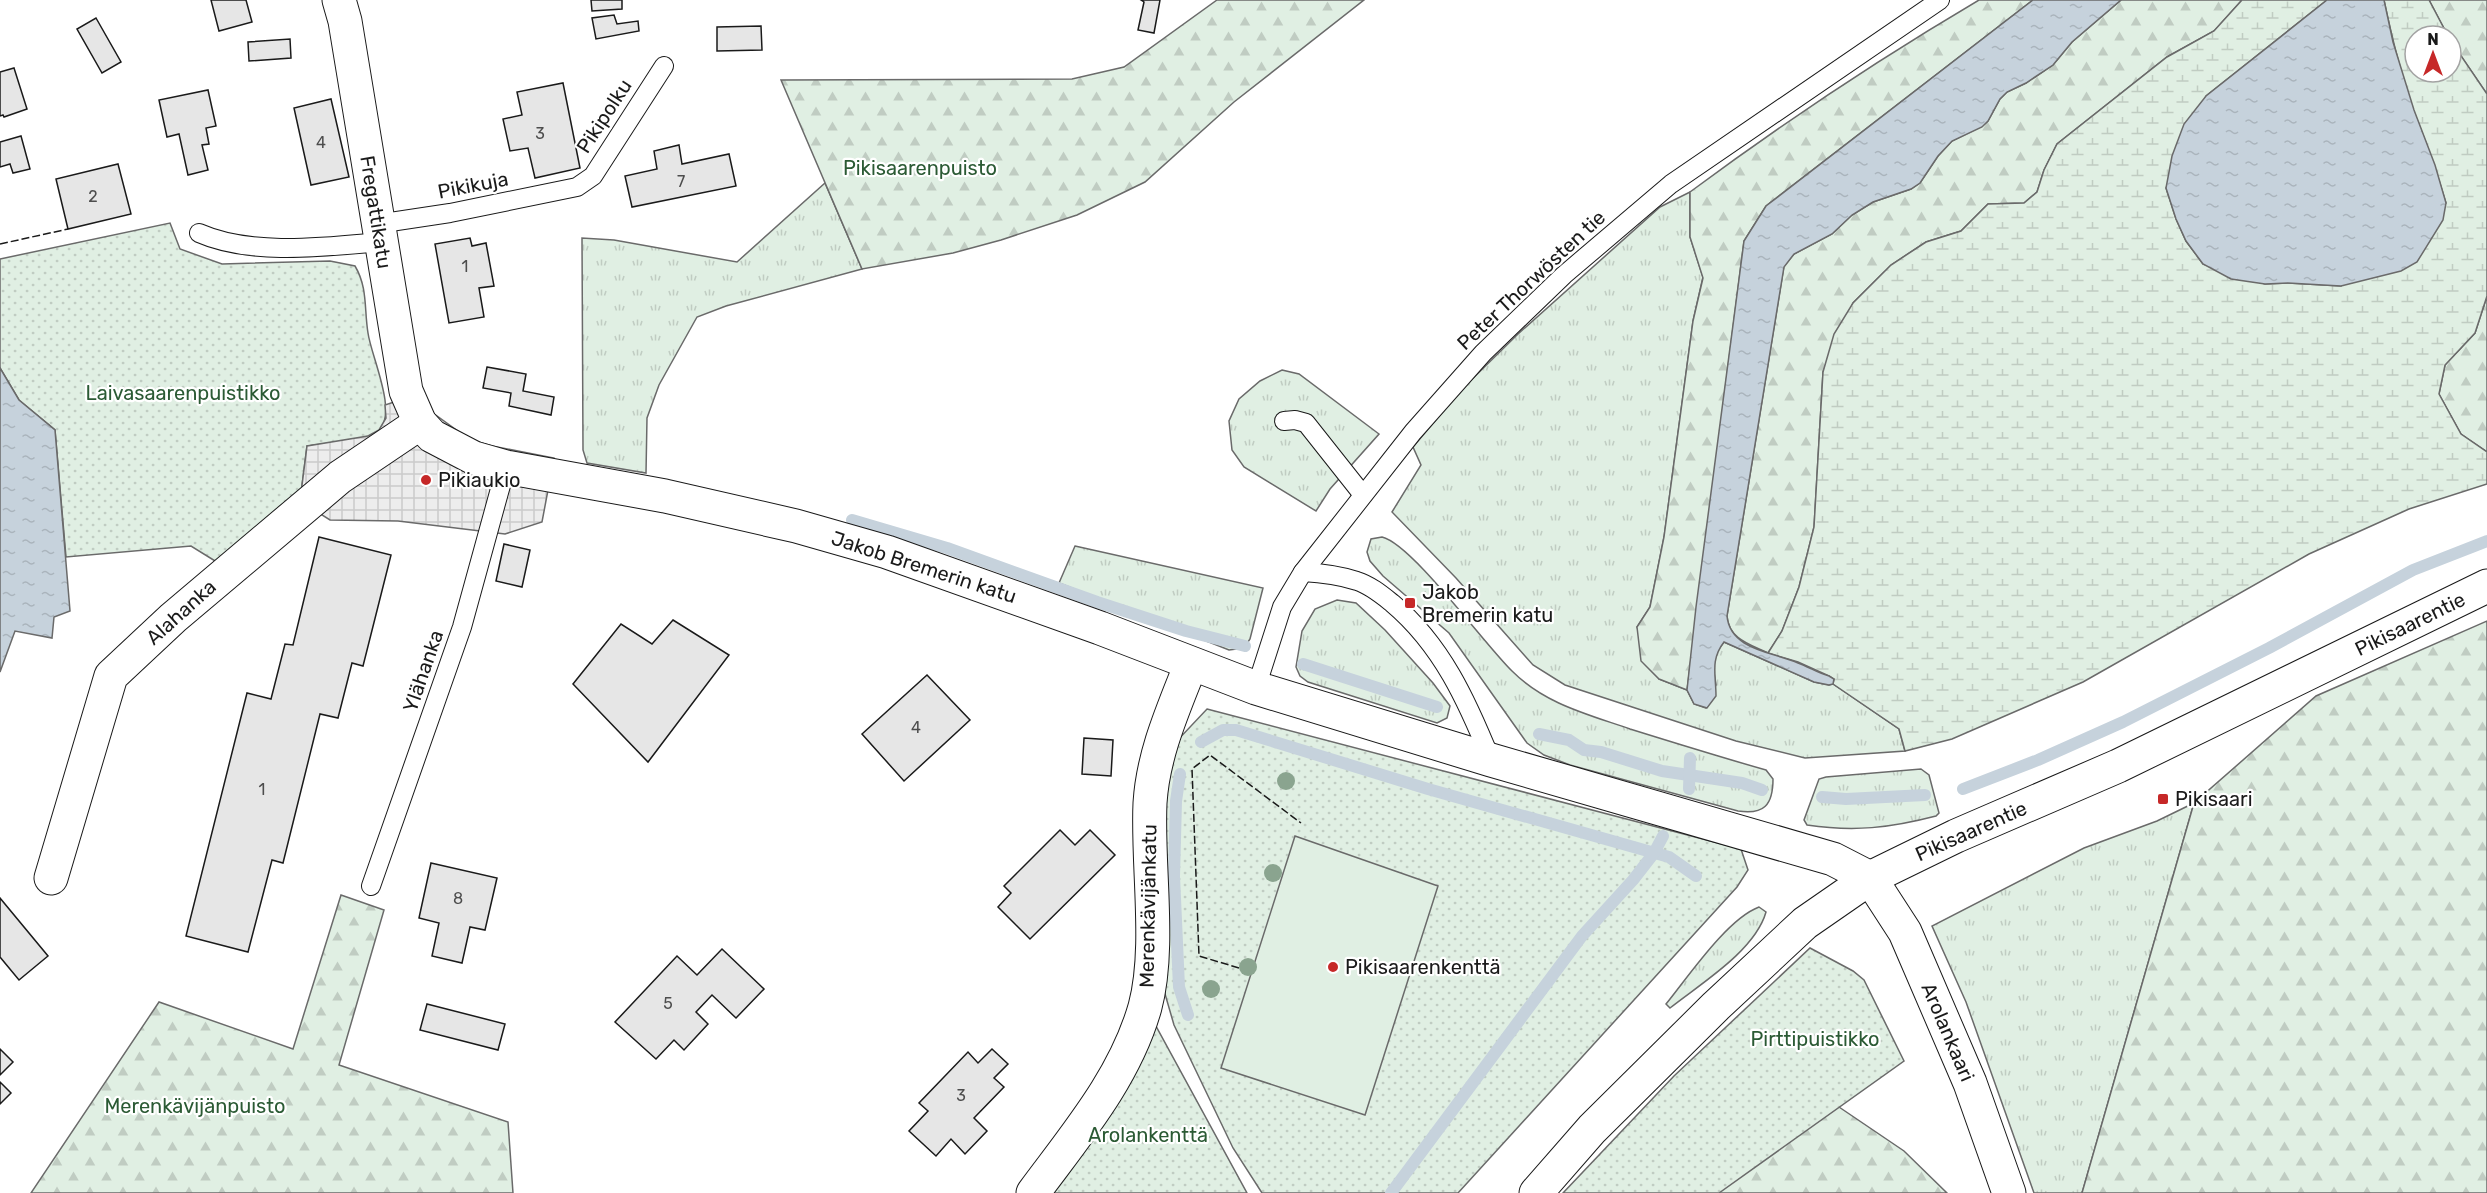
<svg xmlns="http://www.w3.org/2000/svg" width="2487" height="1193" viewBox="0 0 2487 1193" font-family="Rubik,sans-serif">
	<defs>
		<pattern id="grass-tufts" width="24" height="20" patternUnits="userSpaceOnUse" patternTransform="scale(1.5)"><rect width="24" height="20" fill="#e0efe3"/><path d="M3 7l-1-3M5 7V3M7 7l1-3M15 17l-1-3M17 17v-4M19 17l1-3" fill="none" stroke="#c0ccc2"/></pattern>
		<pattern id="forest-firs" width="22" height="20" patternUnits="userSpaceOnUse" patternTransform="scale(1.5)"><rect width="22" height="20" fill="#e0efe3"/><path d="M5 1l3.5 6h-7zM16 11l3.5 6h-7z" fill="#c0ccc2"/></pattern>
		<pattern id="wetland-marsh" width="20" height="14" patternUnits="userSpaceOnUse" patternTransform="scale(1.5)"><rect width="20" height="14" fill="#e0efe3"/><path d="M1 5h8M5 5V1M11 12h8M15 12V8" fill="none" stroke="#c0ccc2"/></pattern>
		<pattern id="park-dots" width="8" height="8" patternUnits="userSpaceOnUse" patternTransform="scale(1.5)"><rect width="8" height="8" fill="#e0efe3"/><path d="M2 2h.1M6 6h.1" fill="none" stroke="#c0ccc2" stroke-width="1.8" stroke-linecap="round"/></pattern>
		<pattern id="plaza-grid" width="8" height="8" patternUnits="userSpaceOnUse" patternTransform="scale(1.5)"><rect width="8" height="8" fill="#ededed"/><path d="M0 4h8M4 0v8" fill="none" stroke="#cbcbcb"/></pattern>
		<pattern id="water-ripples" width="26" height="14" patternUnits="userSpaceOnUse" patternTransform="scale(1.5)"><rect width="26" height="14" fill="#c6d2dc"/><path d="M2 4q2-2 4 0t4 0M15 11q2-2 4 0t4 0" fill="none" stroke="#aab4bc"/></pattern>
	</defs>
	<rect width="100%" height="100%" fill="#fff"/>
	<g fill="url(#grass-tufts)" stroke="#6a6a6a" stroke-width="1.5">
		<polygon points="825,183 862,269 726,306 697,317 659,385 647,418 646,473 587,463 583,450 582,238 614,240 737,262"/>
		<polygon points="1690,192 1690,237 1703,277 1693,321 1664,537 1650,607 1637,627 1659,679 1687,690 1694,704 1706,708 1716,685 1713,666 1718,650 1724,642 1814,682 1829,685 1833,684 1899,729 1905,751 1805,758 1736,741 1565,685 1533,665 1456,578 1392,512 1421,465 1413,447 1461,390 1518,334 1660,207"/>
		<polygon points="1282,370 1299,374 1379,434 1330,489 1316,511 1244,467 1232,450 1229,421 1239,399 1260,381"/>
		<path d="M1382,537C1412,544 1485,645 1512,671C1545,704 1587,714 1630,729C1675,743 1720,757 1766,770L1773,779C1773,805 1764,815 1738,811L1570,765L1544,755L1527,743L1449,633L1383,576L1370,561L1367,552L1371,539Z"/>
		<polygon points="1075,546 1263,588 1250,639 1244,648 1229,650 1059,583"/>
		<polygon points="1337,600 1356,603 1385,630 1433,683 1450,706 1447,718 1437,723 1308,682 1300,676 1296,667 1302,631 1315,609"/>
		<path d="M1921,769L1929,775L1939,813L1936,816C1890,828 1854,832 1807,825L1804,820L1819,779L1826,777Z"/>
		<polygon points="2194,803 2082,1193 2034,1193 1966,1002 1932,926 2084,848 2157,821"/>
		<path d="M1759,907L1766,912C1755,951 1700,984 1670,1008L1666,1004C1688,977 1727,919 1759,907Z"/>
	</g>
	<g fill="url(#forest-firs)" stroke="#6a6a6a" stroke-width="1.5">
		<polygon points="1217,0 1364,0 1234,102 1145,182 1077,215 1001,240 953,253 862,269 781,80 1072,79 1124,67"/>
		<path d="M1979,0H2033L1766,206L1744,241L1687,690L1659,679L1641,661L1637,627L1650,607L1664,537L1693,321L1703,278L1690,237V192C1783,123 1879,59 1979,0Z"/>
		<path d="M2121,0H2242L2214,31L2167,57L2057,144L2044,170L2037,192L2024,203L1988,204L1961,231L1926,242L1891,265L1853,303L1823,372L1814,527L1799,587L1782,631L1768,653C1749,644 1729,639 1727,616L1784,266L1794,254L1832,234L1852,215L1873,202L1911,189L1920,183L1938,156L1952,141L1982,126L1988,121L2000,99L2007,92L2026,83L2053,65L2072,42Z"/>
		<polygon points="2429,0 2487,0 2487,94 2452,43 2451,36 2448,36"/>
		<polygon points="2487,296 2487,452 2461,434 2439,394 2445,365 2475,333"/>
		<polygon points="2487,621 2487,1193 2082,1193 2194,803 2316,696"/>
		<polygon points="341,895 384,910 339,1065 508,1122 513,1193 31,1193 159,1002 293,1049"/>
		<polygon points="1817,1089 1839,1107 1904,1151 1947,1193 1627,1193"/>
	</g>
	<path fill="url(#wetland-marsh)" stroke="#6a6a6a" stroke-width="1.5" d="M2242,0H2327L2206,96L2166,188L2176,219L2186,241L2203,264L2265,284L2288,283L2341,286L2446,203C2437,172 2426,142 2414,112C2401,75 2392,38 2384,0H2429L2448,36H2415V72H2451V41L2487,94V296L2475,333L2445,365L2439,394L2461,434L2487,452V484L2409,509L2309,554L2083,682L1952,739L1905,751L1899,729L1833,684L1834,679L1829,676L1798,662L1768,653L1782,631L1799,587L1814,527L1823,372L1834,334L1853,303L1891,265L1926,242L1961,231L1988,204L2024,203L2037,192L2044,170L2057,144L2167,57L2214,31Z"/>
	<g fill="url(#park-dots)" stroke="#6a6a6a" stroke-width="1.5">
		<path d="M170,223L180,249L222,264L330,261L355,266C368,288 364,309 368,333C371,356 398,412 379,431C367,441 323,443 307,446L300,501L220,564L191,546L66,557L55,430L19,400L0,368V259Z"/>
		<polygon points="1207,709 1741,849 1748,870 1737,887 1458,1193 1262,1193 1233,1148 1174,1025 1163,987 1161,801 1173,745"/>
		<polygon points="1810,948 1853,971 1864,980 1904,1061 1719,1193 1563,1193 1674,1076"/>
		<polygon points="1145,1006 1247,1193 1033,1193"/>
	</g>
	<polygon fill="#e0efe3" stroke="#6a6a6a" stroke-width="1.5" points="1295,836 1438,886 1365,1115 1221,1068"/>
	<polygon fill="url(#plaza-grid)" stroke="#6a6a6a" stroke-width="1.5" points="421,393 433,413 469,439 492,446 554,458 542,522 505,534 398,521 330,520 300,501 307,446 368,436 379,430 386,418 385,405"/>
	<g fill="url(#water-ripples)" stroke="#6a6a6a" stroke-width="1.5">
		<path d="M2033,0H2121L2072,42L2053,65L2026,83L2007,92L2000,99L1988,121L1982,127L1952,141L1938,156L1920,183L1911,189L1873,202L1852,215L1832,234L1794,254L1784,267L1727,616C1730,650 1773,652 1798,663C1809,667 1818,673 1829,676L1834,679L1833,684L1829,685L1814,682L1724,642C1710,660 1716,675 1716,696L1707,708L1694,704L1687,690L1696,607L1744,241L1766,206Z"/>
		<polygon points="2327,0 2384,0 2393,42 2414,110 2435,165 2446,203 2443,220 2417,262 2401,271 2341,286 2288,283 2265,284 2231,279 2203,264 2186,241 2176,219 2166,188 2172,156 2184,124 2206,96"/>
		<polygon points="0,368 19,400 55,430 70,611 54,617 52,638 15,631 0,672"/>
	</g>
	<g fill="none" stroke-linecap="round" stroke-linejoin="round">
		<g stroke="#c6d2dc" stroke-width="12">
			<polyline points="852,520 947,548 1097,602 1186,631 1245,646"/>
			<polyline points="1303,664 1437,707"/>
			<polyline points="1539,734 1569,740 1584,750 1601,752 1662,771 1742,783 1762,790"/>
			<polyline points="1201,742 1223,730 1236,730 1428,789 1669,857 1696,876"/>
			<polyline points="1180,774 1176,801 1174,876 1179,987 1188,1015"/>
			<polyline points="1689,789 1690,758"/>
			<polyline points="1963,789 2038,760 2123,722 2269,648 2413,570 2487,541"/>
			<polyline points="1822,797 1846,799 1925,795"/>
			<polyline points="1391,1193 1582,936 1633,880 1654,853 1663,836"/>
		</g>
	</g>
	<g fill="#e6e6e6" stroke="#1a1a1a" stroke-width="1.5">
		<polygon points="211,0 246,0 252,22 219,31"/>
		<polygon points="591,0 622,0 622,9 592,11"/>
		<polygon points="1141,0 1160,0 1154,33 1138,30 1144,2"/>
		<polygon points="614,15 617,24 638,21 639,31 596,39 592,18"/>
		<polygon points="96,18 121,62 102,73 77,29"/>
		<polygon points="761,26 762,50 717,51 717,27"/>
		<polygon points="290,39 291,58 249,61 248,42"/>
		<polygon points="14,68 27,109 4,117 3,115 0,116 0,72"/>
		<polygon points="563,83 580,168 535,178 528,148 510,151 503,119 522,115 517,92"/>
		<polygon points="208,90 216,126 206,128 209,144 202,145 208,170 188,175 179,134 167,137 159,100"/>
		<polygon points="331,99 349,177 311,185 294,108"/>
		<polygon points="21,136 30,169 13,173 10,164 0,167 0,142"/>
		<polygon points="679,145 682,164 729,154 736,186 632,207 625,176 657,169 654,151"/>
		<polygon points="118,164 131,214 68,229 56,179"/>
		<polygon points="470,238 472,246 486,243 494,286 479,288 484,317 449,323 435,244"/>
		<polygon points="487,367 526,374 523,391 554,397 551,415 509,406 511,393 483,388"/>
		<polygon points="319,537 391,555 363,666 352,663 338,718 320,714 283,863 272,860 248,952 186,936 247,693 271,699 285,644 293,645"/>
		<polygon points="504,544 530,550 522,587 496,581"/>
		<polygon points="673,620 729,655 648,762 573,684 621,624 652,644"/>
		<polygon points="927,675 970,720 904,781 862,734"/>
		<polygon points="1084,738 1113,740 1111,776 1082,774"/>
		<polygon points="1060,830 1075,845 1090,830 1115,855 1030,939 998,907 1011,893 1004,886"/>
		<polygon points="431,863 497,878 485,930 470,927 462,963 432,956 439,923 419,918"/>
		<polygon points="0,898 48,956 19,980 0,957"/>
		<polygon points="722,949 764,989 736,1018 712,995 696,1012 708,1024 684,1050 674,1040 656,1059 615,1022 677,956 697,975"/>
		<polygon points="427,1004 505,1024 498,1050 420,1030"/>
		<polygon points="0,1049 13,1062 0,1075"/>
		<polygon points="992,1049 1008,1064 994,1078 1004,1087 974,1118 987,1131 965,1154 951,1139 936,1156 909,1131 928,1111 919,1103 968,1052 978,1063"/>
		<polygon points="0,1082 11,1093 0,1104"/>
	</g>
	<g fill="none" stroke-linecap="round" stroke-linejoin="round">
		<g stroke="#1a1a1a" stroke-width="20">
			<g id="lane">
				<polyline points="377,224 450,213 577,187 593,176 664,66"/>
				<path d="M199,233C251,256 324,247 380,242"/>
				<polyline points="1284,421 1295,420 1306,423 1363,495"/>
				<path d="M1303,572C1322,573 1339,575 1357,581C1370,585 1382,595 1392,603C1442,645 1467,701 1491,760"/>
				<polyline points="1256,688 1282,607 1303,572 1413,432 1483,353 1564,275 1671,184 1940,0"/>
				<polyline points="371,886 462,627 506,467"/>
			</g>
		</g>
		<g stroke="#1a1a1a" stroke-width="35">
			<g id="street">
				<polyline points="339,0 345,21 406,391 420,423 432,436 474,458 506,467 665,496 796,526 887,552 1100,628 1256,688 1491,760 1833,859 1870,878 1905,932 1970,1083 2009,1193"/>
				<polyline points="51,878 111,676 173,618 340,477 420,423"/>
				<path d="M1033,1193C1075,1136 1125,1078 1145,1007C1161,947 1147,866 1150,803C1153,754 1173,710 1191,664"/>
			</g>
		</g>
		<g stroke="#1a1a1a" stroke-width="35">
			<polyline id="secondary" points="1536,1193 1592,1129 1716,1006 1805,923 1870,878 1956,836 2118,766 2487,586"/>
		</g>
		<use href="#lane" stroke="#fff" stroke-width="18"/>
		<use href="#street" stroke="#fff" stroke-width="33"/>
		<use href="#secondary" stroke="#fff" stroke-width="33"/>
		<g stroke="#1a1a1a" stroke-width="1.5" stroke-dasharray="8 3" stroke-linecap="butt">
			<polyline points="0,244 68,229"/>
			<polyline points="1239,968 1199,956 1192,769 1210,755 1301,823"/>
		</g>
	</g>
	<g fill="#8aa48f">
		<circle cx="1286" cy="781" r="9"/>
		<circle cx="1273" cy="873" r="9"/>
		<circle cx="1248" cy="967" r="9"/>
		<circle cx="1211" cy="989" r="9"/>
	</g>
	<g fill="#c62828" stroke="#fff" stroke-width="2">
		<circle cx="426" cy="480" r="6"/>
		<rect x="1404" y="597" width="12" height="12" rx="3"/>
		<rect x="2157" y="793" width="12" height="12" rx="3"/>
		<circle cx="1333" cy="967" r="6"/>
	</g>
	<g text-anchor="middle" stroke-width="4.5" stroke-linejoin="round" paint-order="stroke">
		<g font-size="16" fill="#4d4d4d">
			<text x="540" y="139">3</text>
			<text x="321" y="148">4</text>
			<text x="681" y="187">7</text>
			<text x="93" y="202">2</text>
			<text x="465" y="272">1</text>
			<text x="916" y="733">4</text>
			<text x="262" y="795">1</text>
			<text x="458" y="904">8</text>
			<text x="668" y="1009">5</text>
			<text x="961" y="1101">3</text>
		</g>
		<g font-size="20" fill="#1a1a1a" stroke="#fff">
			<text transform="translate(604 116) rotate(-57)" y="7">Pikipolku</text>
			<text transform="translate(473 185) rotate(-11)" y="7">Pikikuja</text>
			<text transform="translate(376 212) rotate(81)" y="7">Fregattikatu</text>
			<text transform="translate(1531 280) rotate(-43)" y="7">Peter Thorwösten tie</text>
			<text transform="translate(924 567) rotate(18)" y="7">Jakob Bremerin katu</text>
			<text transform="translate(181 612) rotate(-42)" y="7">Alahanka</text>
			<text transform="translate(2410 624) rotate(-26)" y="7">Pikisaarentie</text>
			<text transform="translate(423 671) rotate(-71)" y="7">Ylähanka</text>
			<text transform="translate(1971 831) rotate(-24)" y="7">Pikisaarentie</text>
			<text transform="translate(1148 906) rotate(-89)" y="7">Merenkävijänkatu</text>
			<text transform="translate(1948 1032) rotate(67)" y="7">Arolankaari</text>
		</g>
		<g font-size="20" fill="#2b5a34" stroke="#fff">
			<text x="920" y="175">Pikisaarenpuisto</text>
			<text x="183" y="400">Laivasaarenpuistikko</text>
			<text x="1815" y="1046">Pirttipuistikko</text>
			<text x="195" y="1113">Merenkävijänpuisto</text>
			<text x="1148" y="1142">Arolankenttä</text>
		</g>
		<g font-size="20" fill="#1a1a1a" stroke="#fff" text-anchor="start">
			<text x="438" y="487">Pikiaukio</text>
			<text x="1422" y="599">Jakob<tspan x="1422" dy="23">Bremerin katu</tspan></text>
			<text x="2175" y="806">Pikisaari</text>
			<text x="1345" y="974">Pikisaarenkenttä</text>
		</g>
	</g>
	<g transform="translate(2433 54)"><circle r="28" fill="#ffffff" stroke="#a3a3a3" stroke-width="1.5"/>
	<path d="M0-4.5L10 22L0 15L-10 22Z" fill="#c62828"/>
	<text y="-9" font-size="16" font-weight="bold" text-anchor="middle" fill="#1a1a1a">N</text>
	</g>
</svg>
